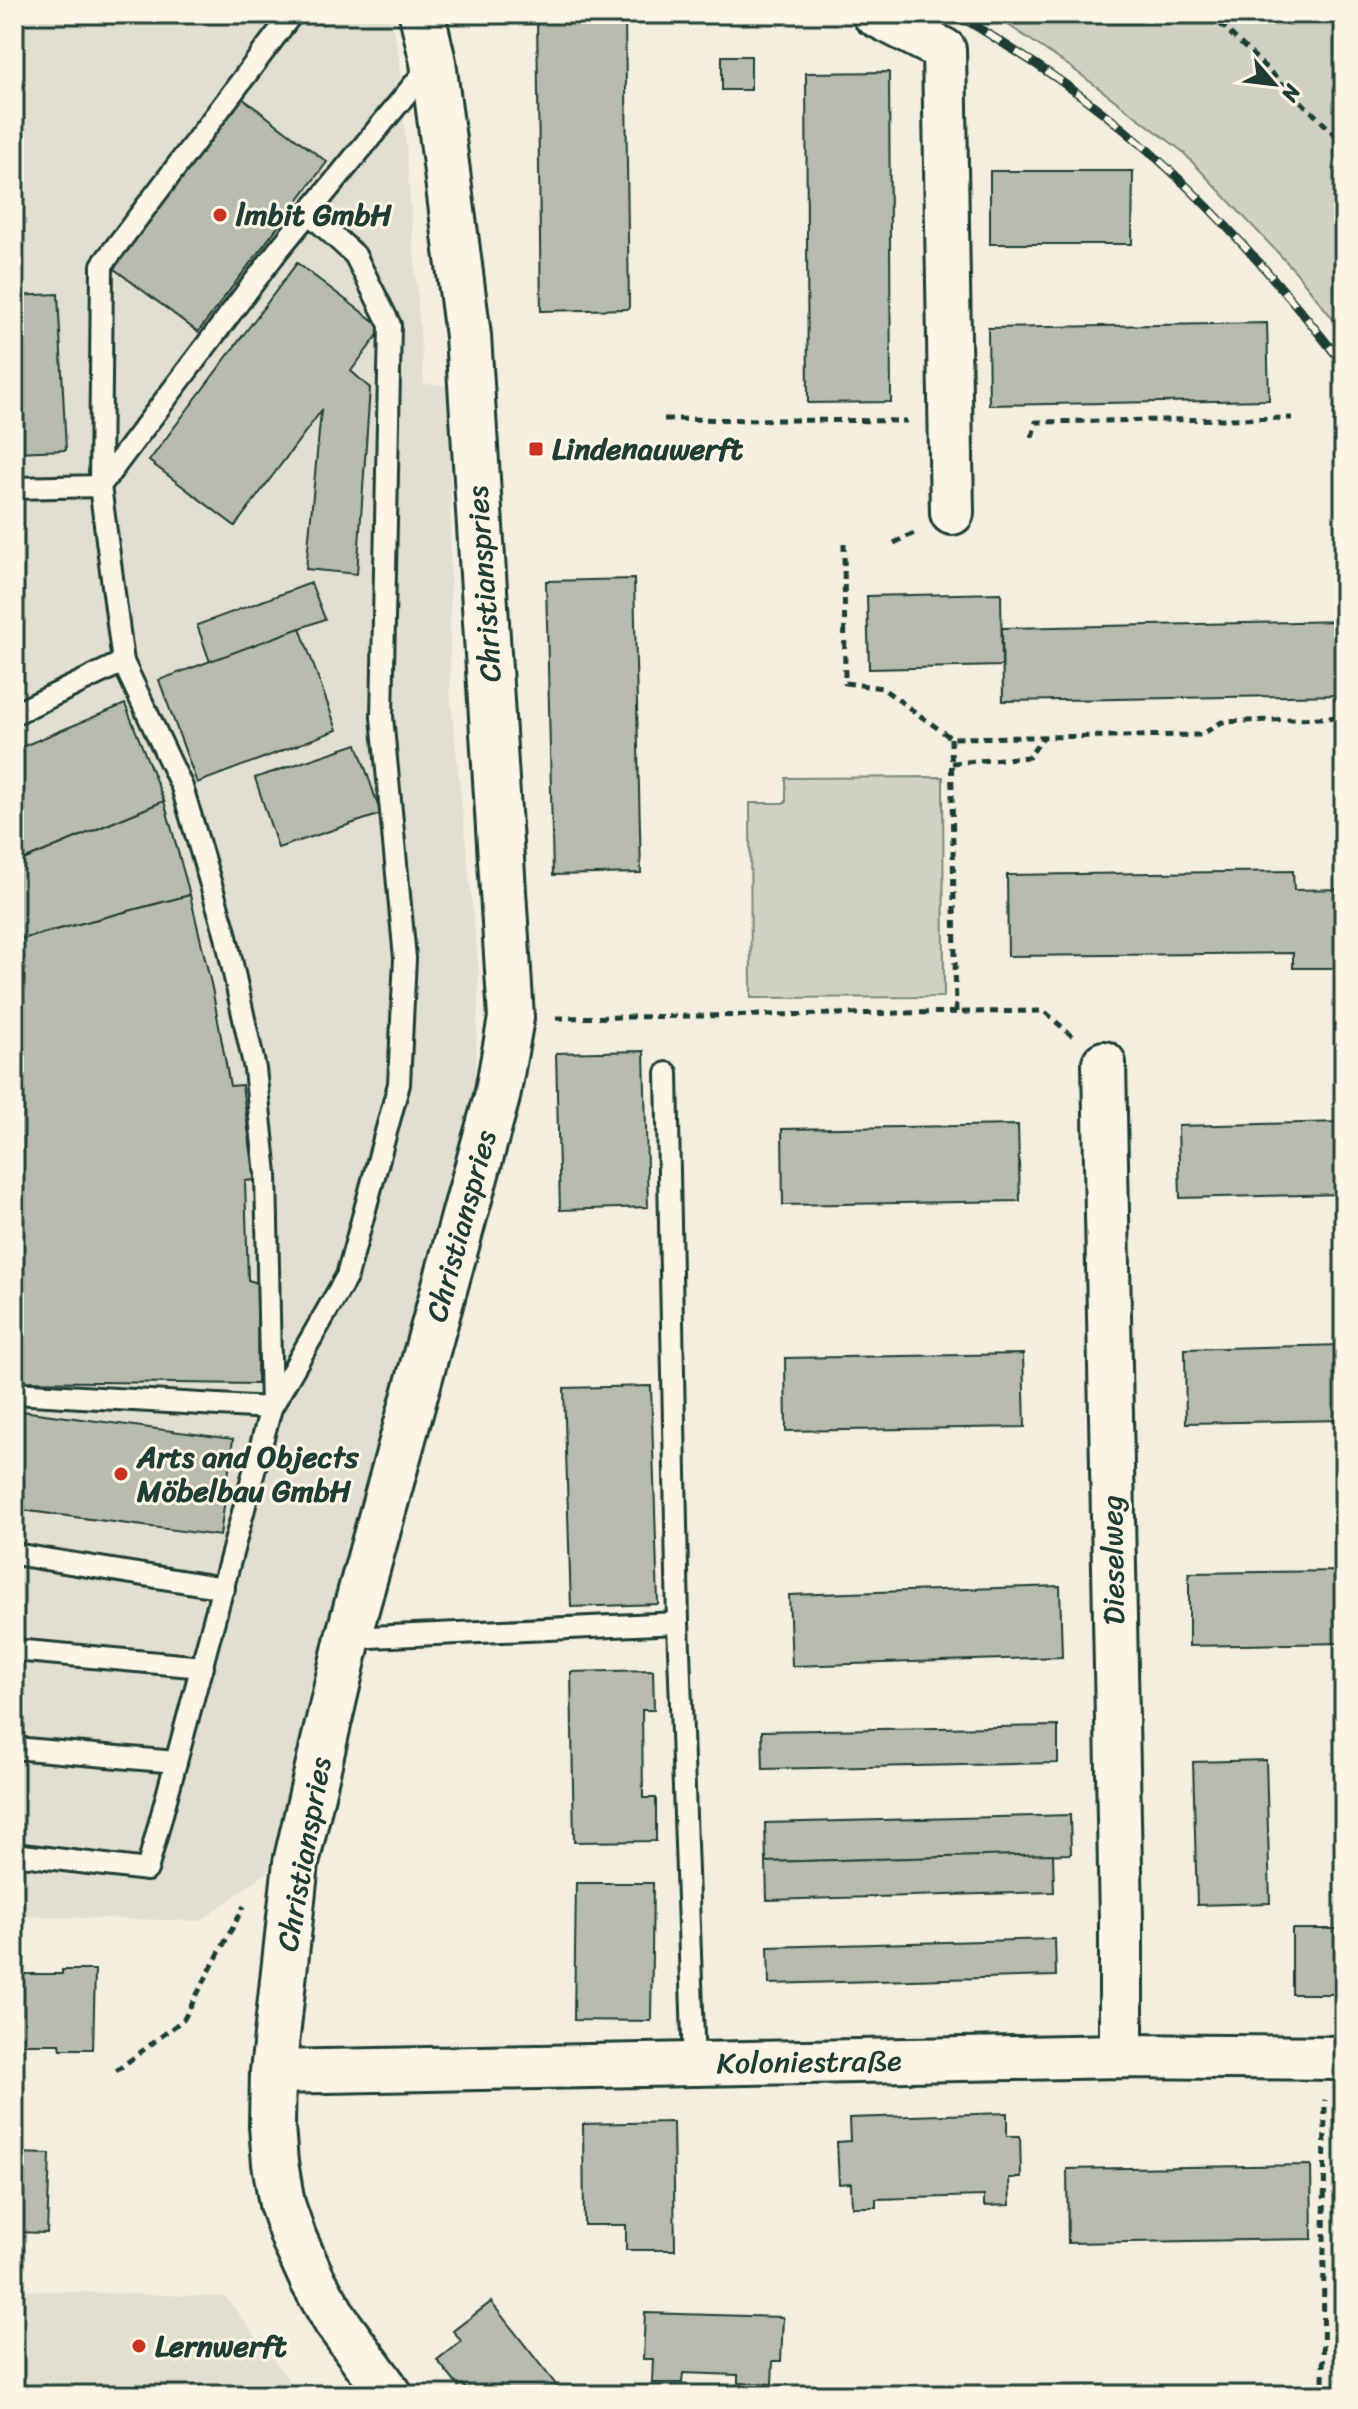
<svg xmlns="http://www.w3.org/2000/svg" width="1358" height="2409" viewBox="0 0 1358 2409" font-family="Sriracha,sans-serif">
	<rect width="100%" height="100%" fill="#f3eede"/>
	<filter id="ink" filterUnits="userSpaceOnUse"><feTurbulence type="fractalNoise" baseFrequency=".0125" numOctaves="2"/><feDisplacementMap in="SourceGraphic" scale="16" xChannelSelector="R" yChannelSelector="G"/><feConvolveMatrix kernelMatrix="1 2 1 2 8 2 1 2 1" color-interpolation-filters="sRGB"/></filter>
	<g filter="url(#ink)">
		<g fill="#e1dfd0">
			<polygon points="14,14 389,14 399,55 424,384 451,386 450,691 479,971 475,1089 369,1468 267,1872 201,1921 14,1916"/>
			<polygon points="14,2290 226,2297 300,2395 14,2395"/>
		</g>
		<g fill="#d0d1c2" stroke="#78877b" stroke-width="2">
			<polygon points="992,14 1344,14 1344,333 1295,271 1182,151 1072,68"/>
			<polygon points="943,777 944,997 751,998 750,803 786,803 786,778"/>
		</g>
		<g fill="#b8bcae" stroke="#1f3d34" stroke-width="2">
			<polygon points="625,17 629,309 541,311 537,18"/>
			<rect x="722" y="56" width="29" height="34"/>
			<polygon points="889,72 891,402 808,403 806,73"/>
			<polygon points="242,98 327,162 198,332 113,268"/>
			<polygon points="990,171 1133,171 1132,244 990,244"/>
			<polygon points="297,263 383,328 351,371 370,388 357,574 306,569 321,411 235,526 149,461"/>
			<polygon points="58,294 66,450 14,452 14,296"/>
			<polygon points="1267,323 1269,400 989,405 988,328"/>
			<polygon points="634,579 641,873 553,875 546,581"/>
			<polygon points="311,583 325,619 210,662 197,625"/>
			<polygon points="1001,593 1002,666 869,669 867,596"/>
			<polygon points="1344,621 1344,695 1003,701 1002,628"/>
			<polygon points="300,628 337,730 197,783 159,680"/>
			<polygon points="125,704 164,801 14,864 14,750"/>
			<polygon points="357,744 381,814 278,848 255,778"/>
			<polygon points="164,801 190,895 14,941 14,864"/>
			<polygon points="1293,871 1294,890 1344,889 1344,968 1293,968 1293,953 1008,956 1007,875"/>
			<polygon points="190,895 212,988 230,1086 242,1085 255,1180 245,1181 248,1280 258,1283 257,1384 14,1381 14,941"/>
			<polygon points="644,1051 648,1207 560,1210 556,1053"/>
			<polygon points="1344,1122 1344,1194 1180,1198 1178,1126"/>
			<polygon points="1018,1125 1020,1201 783,1205 782,1129"/>
			<polygon points="1344,1345 1344,1420 1186,1423 1185,1349"/>
			<polygon points="1023,1354 1025,1427 786,1431 785,1358"/>
			<polygon points="651,1386 658,1604 571,1607 564,1388"/>
			<polygon points="14,1410 233,1439 220,1536 14,1509"/>
			<polygon points="1344,1571 1344,1643 1189,1646 1189,1573"/>
			<polygon points="1060,1586 1062,1657 792,1666 789,1595"/>
			<polygon points="653,1670 654,1710 642,1710 643,1798 656,1798 656,1841 574,1842 571,1672"/>
			<polygon points="1058,1726 1058,1763 763,1769 762,1731"/>
			<polygon points="1266,1760 1270,1903 1197,1905 1193,1762"/>
			<polygon points="1070,1815 1071,1854 766,1862 765,1823"/>
			<polygon points="1053,1854 1054,1892 767,1900 766,1862"/>
			<polygon points="576,1883 653,1883 651,2021 574,2020"/>
			<rect x="1292" y="1929" width="52" height="65"/>
			<polygon points="1055,1939 1056,1976 769,1984 768,1947"/>
			<polygon points="62,1970 95,1970 93,2049 61,2049 60,2044 14,2044 14,1974 62,1974"/>
			<polygon points="1007,2113 1007,2136 1020,2136 1021,2178 1009,2178 1010,2205 984,2206 984,2196 876,2199 876,2207 852,2207 851,2183 839,2184 837,2142 850,2141 849,2118"/>
			<polygon points="673,2122 675,2250 626,2250 626,2225 584,2225 583,2124"/>
			<polygon points="14,2153 50,2154 47,2233 14,2232"/>
			<polygon points="1311,2165 1312,2239 1068,2243 1067,2169"/>
			<polygon points="491,2302 564,2395 471,2395 462,2384 458,2386 437,2360 461,2341 453,2331"/>
			<polygon points="645,2313 783,2317 781,2361 773,2361 772,2384 738,2383 738,2375 683,2373 682,2383 652,2383 653,2359 643,2359"/>
		</g>
		<g fill="none" stroke-linecap="round" stroke-linejoin="round">
			<g stroke="#1f3d34" stroke-width="26">
				<g id="service">
					<polyline points="14,488 100,486 102,265 292,14"/>
					<polyline points="14,714 123,662 100,486 279,249 430,65"/>
					<polyline points="667,1073 678,1623 694,2065"/>
					<polyline points="14,1393 271,1408 266,1174 255,1069 225,932 182,787 123,662"/>
					<polyline points="14,1554 224,1588"/>
					<polyline points="348,1638 678,1623"/>
					<polyline points="14,1650 203,1667"/>
					<polyline points="14,1748 176,1762"/>
					<polyline points="14,1854 147,1870 271,1408 347,1276 399,1084 405,958 382,717 390,325 355,255 309,213"/>
				</g>
			</g>
			<g stroke="#1f3d34" stroke-width="48">
				<g id="minor">
					<polyline points="874,14 944,50 952,513"/>
					<polyline points="1104,1063 1121,1920 1121,2056"/>
					<polyline points="273,2072 1121,2056 1344,2058"/>
				</g>
			</g>
			<g stroke="#1f3d34" stroke-width="50">
				<polyline id="tertiary" points="390,2395 336,2321 312,2279 294,2239 282,2204 275,2163 272,2126 273,2072 296,1863 348,1638 497,1097 511,1018 468,336 433,62 422,14"/>
			</g>
			<g stroke="#1f3d34" stroke-width="5" stroke-dasharray="8 6" stroke-linecap="butt">
				<polyline points="1210,14 1344,143"/>
				<polyline points="664,419 907,421"/>
				<polyline points="1032,437 1036,422 1292,418"/>
				<polyline points="844,543 845,683 882,688 951,738 1201,735 1222,722 1344,717"/>
				<polyline points="894,543 916,532"/>
				<polyline points="951,738 956,1012"/>
				<polyline points="952,763 1029,757 1044,736"/>
				<polyline points="556,1018 1044,1011 1072,1036"/>
				<polyline points="116,2071 184,2019 244,1906"/>
				<polyline points="1323,2395 1325,2100"/>
			</g>
			<use href="#service" stroke="#fcf5e5" stroke-width="20"/>
			<use href="#minor" stroke="#fcf5e5" stroke-width="42"/>
			<use href="#tertiary" stroke="#fcf5e5" stroke-width="44"/>
			<g stroke="#1f3d34" stroke-width="9">
				<path id="rail" d="M955,14C974,24 993,37 1012,49C1147,132 1247,241 1344,365"/>
			</g>
			<use href="#rail" stroke="#fcf5e5" stroke-width="6" stroke-dasharray="18" stroke-linecap="butt"/>
		</g>
	</g>
	<g fill="#c8321e" stroke="#fcf5e5" stroke-width="3">
		<circle cx="220" cy="215" r="8"/>
		<rect x="528" y="441" width="16" height="16" rx="4"/>
		<circle cx="121" cy="1474" r="8"/>
		<circle cx="139" cy="2346" r="8"/>
	</g>
	<g text-anchor="middle" stroke-width="6" stroke-linejoin="round" paint-order="stroke">
		<g font-size="30" font-weight="bold" fill="#1f3d34" stroke="#fcf5e5" text-anchor="start">
			<text x="236" y="225">lmbit GmbH</text>
			<text x="552" y="459">Lindenauwerft</text>
			<text x="137" y="1467">Arts and Objects<tspan x="137" dy="34">Möbelbau GmbH</tspan></text>
			<text x="155" y="2356">Lernwerft</text>
		</g>
		<g font-size="30" fill="#1f3d34" stroke="#fcf5e5">
			<text transform="translate(484 584) rotate(-94)" y="10">Christianspries</text>
			<text transform="translate(461 1226) rotate(-75)" y="10">Christianspries</text>
			<text transform="translate(1113 1560) rotate(-91)" y="10">Dieselweg</text>
			<text transform="translate(304 1854) rotate(-80)" y="10">Christianspries</text>
			<text transform="translate(809 2062) rotate(-1)" y="10">Koloniestraße</text>
		</g>
	</g>
	<rect width="1358" height="2409" fill="none" stroke="#fcf5e5" stroke-width="48"/>
	<rect x="24" y="24" width="1310" height="2361" fill="none" stroke="#1f3d34" stroke-width="3" filter="url(#ink)"/>
	<g transform="translate(1274 84) rotate(118)" stroke="#fcf5e5" stroke-width="6" paint-order="stroke">
	<path d="M0-6L14 30L0 20L-14 30Z" fill="#1f3d34"/>
	<text y="-12" font-size="22" font-weight="bold" text-anchor="middle" fill="#1f3d34">N</text>
	</g>
</svg>
